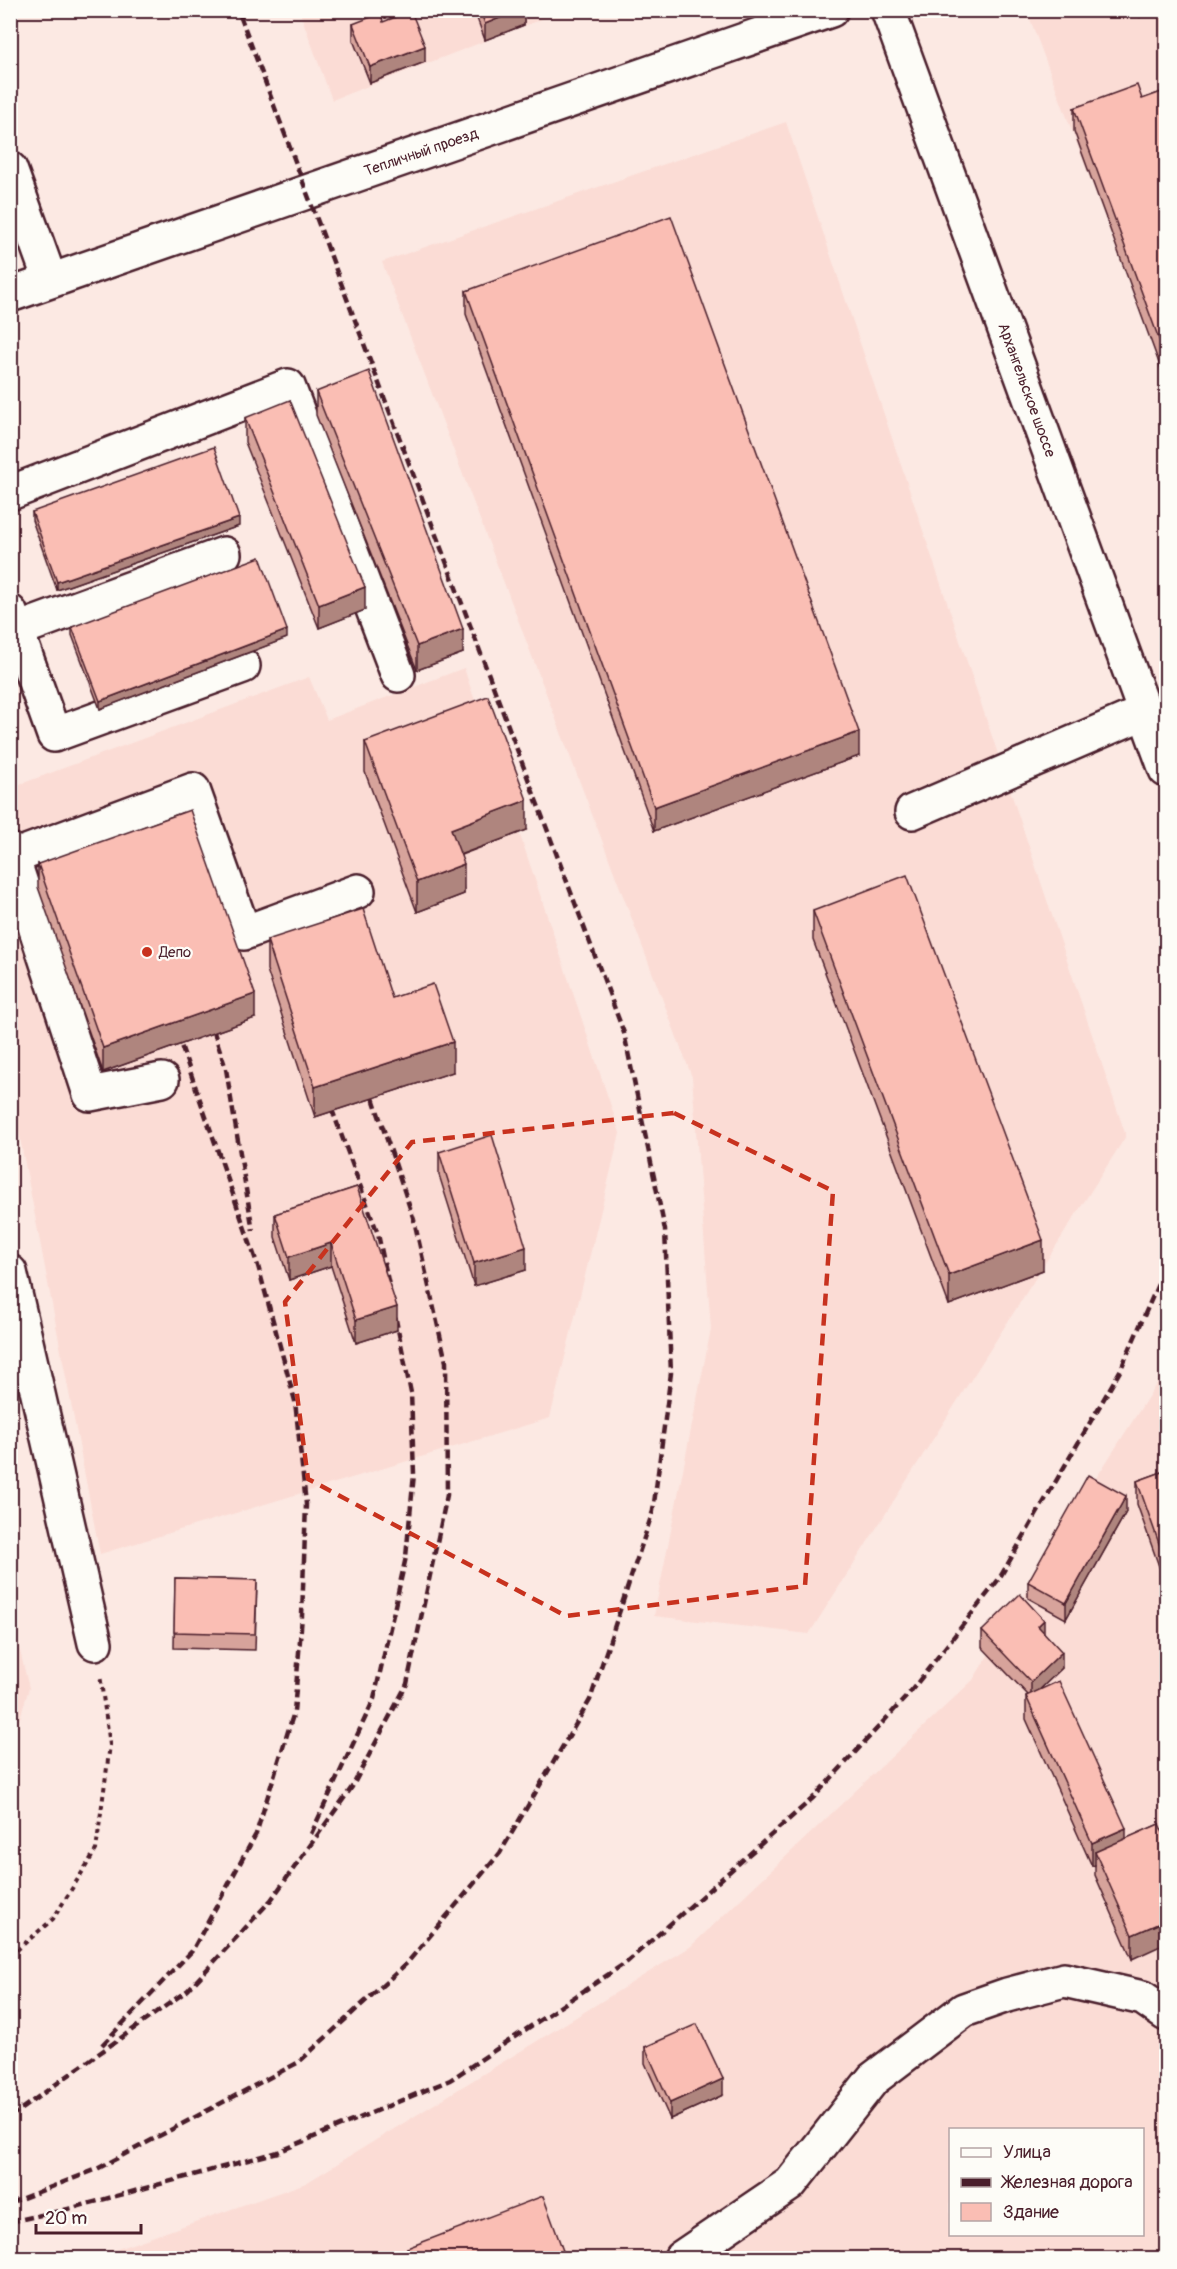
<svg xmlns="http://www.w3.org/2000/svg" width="1177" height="2269" viewBox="0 0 1177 2269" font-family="Pangolin,sans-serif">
	<rect width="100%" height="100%" fill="#fce9e3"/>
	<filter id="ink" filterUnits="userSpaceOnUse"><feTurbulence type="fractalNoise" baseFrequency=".0167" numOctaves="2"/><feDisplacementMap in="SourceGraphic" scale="12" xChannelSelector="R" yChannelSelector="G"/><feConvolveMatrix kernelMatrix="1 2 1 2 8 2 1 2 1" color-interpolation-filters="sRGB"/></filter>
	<g filter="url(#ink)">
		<g fill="#fbdcd5" fill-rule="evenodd">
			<polygon points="299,10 563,11 332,100"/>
			<polygon points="1027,11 1166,11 1166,381"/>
			<polygon points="786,122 1126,1136 809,1634 654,1616 711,1329 692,1077 382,262"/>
			<polygon points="464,668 620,1133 550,1418 100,1554 11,1091 10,788 309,677 327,720"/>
			<path d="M1166,1369V2258H92L306,2183L690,1947L973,1680L1084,1497ZM950,2130H1142V2234H950Z"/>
			<polygon points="10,1610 29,1688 11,1748 10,1748"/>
		</g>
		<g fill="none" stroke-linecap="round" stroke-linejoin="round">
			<g stroke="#4a1f2b" stroke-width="38">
				<g id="minor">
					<polyline points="10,169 50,280"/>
					<polyline points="10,295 831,10"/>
					<polyline points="10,493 288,386 398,675"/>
					<polyline points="10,612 54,735 243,666"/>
					<polyline points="17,630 224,554"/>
					<polyline points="912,812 1145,712"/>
					<polyline points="10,850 90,1094 162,1080"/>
					<polyline points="13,857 193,790 244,933 358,891"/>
					<polyline points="10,1272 95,1643"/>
					<polyline points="681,2258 790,2184 873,2079 964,2010 1007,1995 1064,1980 1143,1998 1166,2014"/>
				</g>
			</g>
			<g stroke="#4a1f2b" stroke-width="38">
				<polyline id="major" points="888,10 1166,770"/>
			</g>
			<polyline stroke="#4a1f2b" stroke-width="4" stroke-dasharray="4.5 4.5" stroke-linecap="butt" points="10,1956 53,1919 96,1850 110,1745 100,1675"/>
			<use href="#minor" stroke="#fdfcf7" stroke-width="33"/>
			<use href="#major" stroke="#fdfcf7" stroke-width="33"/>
			<g stroke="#4a1f2b" stroke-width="4.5" stroke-dasharray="9 4.5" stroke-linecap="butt">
				<polyline points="209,1017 226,1069 253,1231"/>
				<polyline points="327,1096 378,1234 390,1290"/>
				<polyline points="311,1834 374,1699 406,1557 414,1474 411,1393 394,1310"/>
				<polyline points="102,2045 192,1951 256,1834 294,1712 302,1616 306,1504 295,1401 258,1266 175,1028"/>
				<polyline points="10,2117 188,1990 271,1900 352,1787 407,1684 447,1495 446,1362 414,1220 368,1083"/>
				<polyline points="10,2203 95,2170 299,2062 407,1963 500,1853 590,1700 653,1511 671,1373 665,1230 624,1033 238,10"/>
				<polyline points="10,2222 72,2208 278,2152 450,2080 627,1962 813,1798 907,1696 999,1579 1120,1371 1166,1266"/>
			</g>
		</g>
		<g fill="#d7a39b" stroke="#4a1f2b" stroke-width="1.5">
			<polygon points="474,10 524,10 524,25 485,40"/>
			<polygon points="383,22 425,62 370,83 353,40 353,24"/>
			<polygon points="1167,90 1167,385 1074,131 1074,108 1142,99"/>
			<polygon points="466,291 859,756 654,831 466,314"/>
			<polygon points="316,392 463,653 417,670 316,415"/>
			<polygon points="245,418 365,610 319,628 245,442"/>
			<polygon points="32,512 239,526 57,590 32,520"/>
			<polygon points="72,627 287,638 100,709 72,635"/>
			<polygon points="365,742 527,830 461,855 464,894 417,912 365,772"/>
			<polygon points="38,864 255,1018 103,1072 38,887"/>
			<polygon points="813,911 1043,1270 949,1305 813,940"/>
			<polygon points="267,940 392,998 453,1072 315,1117 267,970"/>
			<polygon points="439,1152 526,1270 474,1286 439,1175"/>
			<polygon points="357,1187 397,1330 356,1343 331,1266 289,1280 275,1237 275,1214"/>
			<polygon points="1167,1470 1167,1589 1137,1504 1137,1481"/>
			<polygon points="1126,1512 1066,1619 1028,1598 1028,1582"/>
			<polygon points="175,1578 257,1580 255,1650 174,1648"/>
			<polygon points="982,1631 1044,1633 1062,1668 1040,1689 1126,1839 1159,1824 1132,1959 1095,1875 1095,1865 1092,1866 1026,1719 1026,1696 1028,1695 982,1647"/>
			<polygon points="645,2047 723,2095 670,2119 645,2063"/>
			<polygon points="407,2248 566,2259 407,2259"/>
		</g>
		<g fill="#af857e" stroke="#4a1f2b" stroke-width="1.5">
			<polygon points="519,10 524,10 524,25 485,40 485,24"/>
			<polygon points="1140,10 1156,10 1140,17"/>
			<polygon points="425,46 425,62 370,83 370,67"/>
			<polygon points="239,518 239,526 57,590 57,582"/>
			<polygon points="365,587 365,610 319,628 319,605"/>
			<polygon points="463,629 463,653 417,670 417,646"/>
			<polygon points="287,630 287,638 100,709 100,701"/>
			<polygon points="859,732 859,756 654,831 654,807"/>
			<polygon points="527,800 527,830 451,858 451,829"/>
			<polygon points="464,864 464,894 417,912 417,882"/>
			<polygon points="255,994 255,1018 103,1072 103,1048"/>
			<polygon points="453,1042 453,1072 315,1117 315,1087"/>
			<polygon points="1043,1240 1043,1270 949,1305 949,1275"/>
			<polygon points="331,1243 331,1266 289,1280 289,1257"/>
			<polygon points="526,1247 526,1270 474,1286 474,1263"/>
			<polygon points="397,1307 397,1330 356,1343 356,1320"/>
			<polygon points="1126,1496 1126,1512 1066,1619 1066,1603"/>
			<polygon points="1044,1620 1044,1636 1038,1626"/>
			<polygon points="1062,1652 1062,1668 1031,1698 1031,1682"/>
			<polygon points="1126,1828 1126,1851 1095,1852 1095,1865 1092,1866 1092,1843"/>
			<polygon points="1167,1920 1167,1943 1132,1959 1132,1935"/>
			<polygon points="723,2079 723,2095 670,2119 670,2103"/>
		</g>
		<g fill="#fabeb4" stroke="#4a1f2b" stroke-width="1.5">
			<polygon points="480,10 519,10 485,24"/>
			<polygon points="411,11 425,46 370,67 353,24 381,13 383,22"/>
			<polygon points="1137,85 1142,99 1167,90 1167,361 1074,108"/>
			<polygon points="671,216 859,732 654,807 466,291"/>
			<polygon points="369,371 463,629 417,646 316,392"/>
			<polygon points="290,400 365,587 319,605 245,418"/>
			<polygon points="214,447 239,518 57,582 32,512"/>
			<polygon points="260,557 287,630 100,701 72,627"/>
			<polygon points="488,696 527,800 451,829 464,864 417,882 365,742"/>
			<polygon points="190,810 255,994 103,1048 38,864"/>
			<polygon points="907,875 1043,1240 949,1275 813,911"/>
			<polygon points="363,909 392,998 433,984 453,1042 315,1087 267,940"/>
			<polygon points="492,1135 526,1247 474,1263 439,1152"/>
			<polygon points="357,1187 397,1307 356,1320 331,1243 289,1257 275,1214"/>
			<polygon points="1167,1470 1167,1566 1137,1481"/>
			<polygon points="1088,1475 1126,1496 1066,1603 1028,1582"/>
			<polygon points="175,1578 257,1580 255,1634 174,1632"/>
			<polygon points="1020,1594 1044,1620 1038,1626 1062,1652 1031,1682 982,1631"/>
			<polygon points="1059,1681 1126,1828 1092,1843 1026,1696"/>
			<polygon points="1159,1824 1167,1842 1167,1920 1132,1935 1095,1852"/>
			<polygon points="697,2024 723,2079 670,2103 645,2047"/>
			<polygon points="543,2196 566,2259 411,2259 407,2248"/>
		</g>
	</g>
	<path fill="none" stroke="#c8321e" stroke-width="4.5" stroke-dasharray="12 8" stroke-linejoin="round" d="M674,1113L833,1191L805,1586L566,1616L308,1479L285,1302L412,1142Z"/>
	<circle fill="#c8321e" stroke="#fdfcf7" stroke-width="2" cx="147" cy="952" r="6"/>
	<g text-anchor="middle" stroke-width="4.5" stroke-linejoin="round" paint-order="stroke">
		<g font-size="15" fill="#4a1f2b" stroke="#fdfcf7">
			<text transform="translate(421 152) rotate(-19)" y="5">Тепличный проезд</text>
			<text transform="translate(1027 390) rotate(70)" y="5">Архангельское шоссе</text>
		</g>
		<g font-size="15" fill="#4a1f2b" stroke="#fdfcf7" text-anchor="start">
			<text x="159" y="957">Депо</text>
		</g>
	</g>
	<rect width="1177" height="2269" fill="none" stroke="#fdfcf7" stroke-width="36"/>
	<rect x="18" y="18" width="1141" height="2233" fill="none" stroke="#4a1f2b" stroke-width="2" filter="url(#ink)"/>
	<rect x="949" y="2128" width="195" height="108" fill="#fdfcf7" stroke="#b5a4a5" stroke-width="1.5"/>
	<rect x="961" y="2148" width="30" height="9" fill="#fdfcf7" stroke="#b5a4a5" stroke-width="1.5"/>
	<text x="1003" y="2158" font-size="18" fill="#4a1f2b">Улица</text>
	<rect x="961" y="2178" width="30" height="9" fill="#4a1f2b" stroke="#b5a4a5" stroke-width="1.5"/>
	<text x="1003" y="2188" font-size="18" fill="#4a1f2b">Железная дорога</text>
	<rect x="961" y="2203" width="30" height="18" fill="#fabeb4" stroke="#b5a4a5" stroke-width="1.5"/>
	<text x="1003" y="2218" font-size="18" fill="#4a1f2b">Здание</text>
	<path d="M36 2224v9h105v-9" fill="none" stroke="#4a1f2b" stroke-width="3"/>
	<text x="45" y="2224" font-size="18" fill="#4a1f2b" stroke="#fdfcf7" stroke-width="4.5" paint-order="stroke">20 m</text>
</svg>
